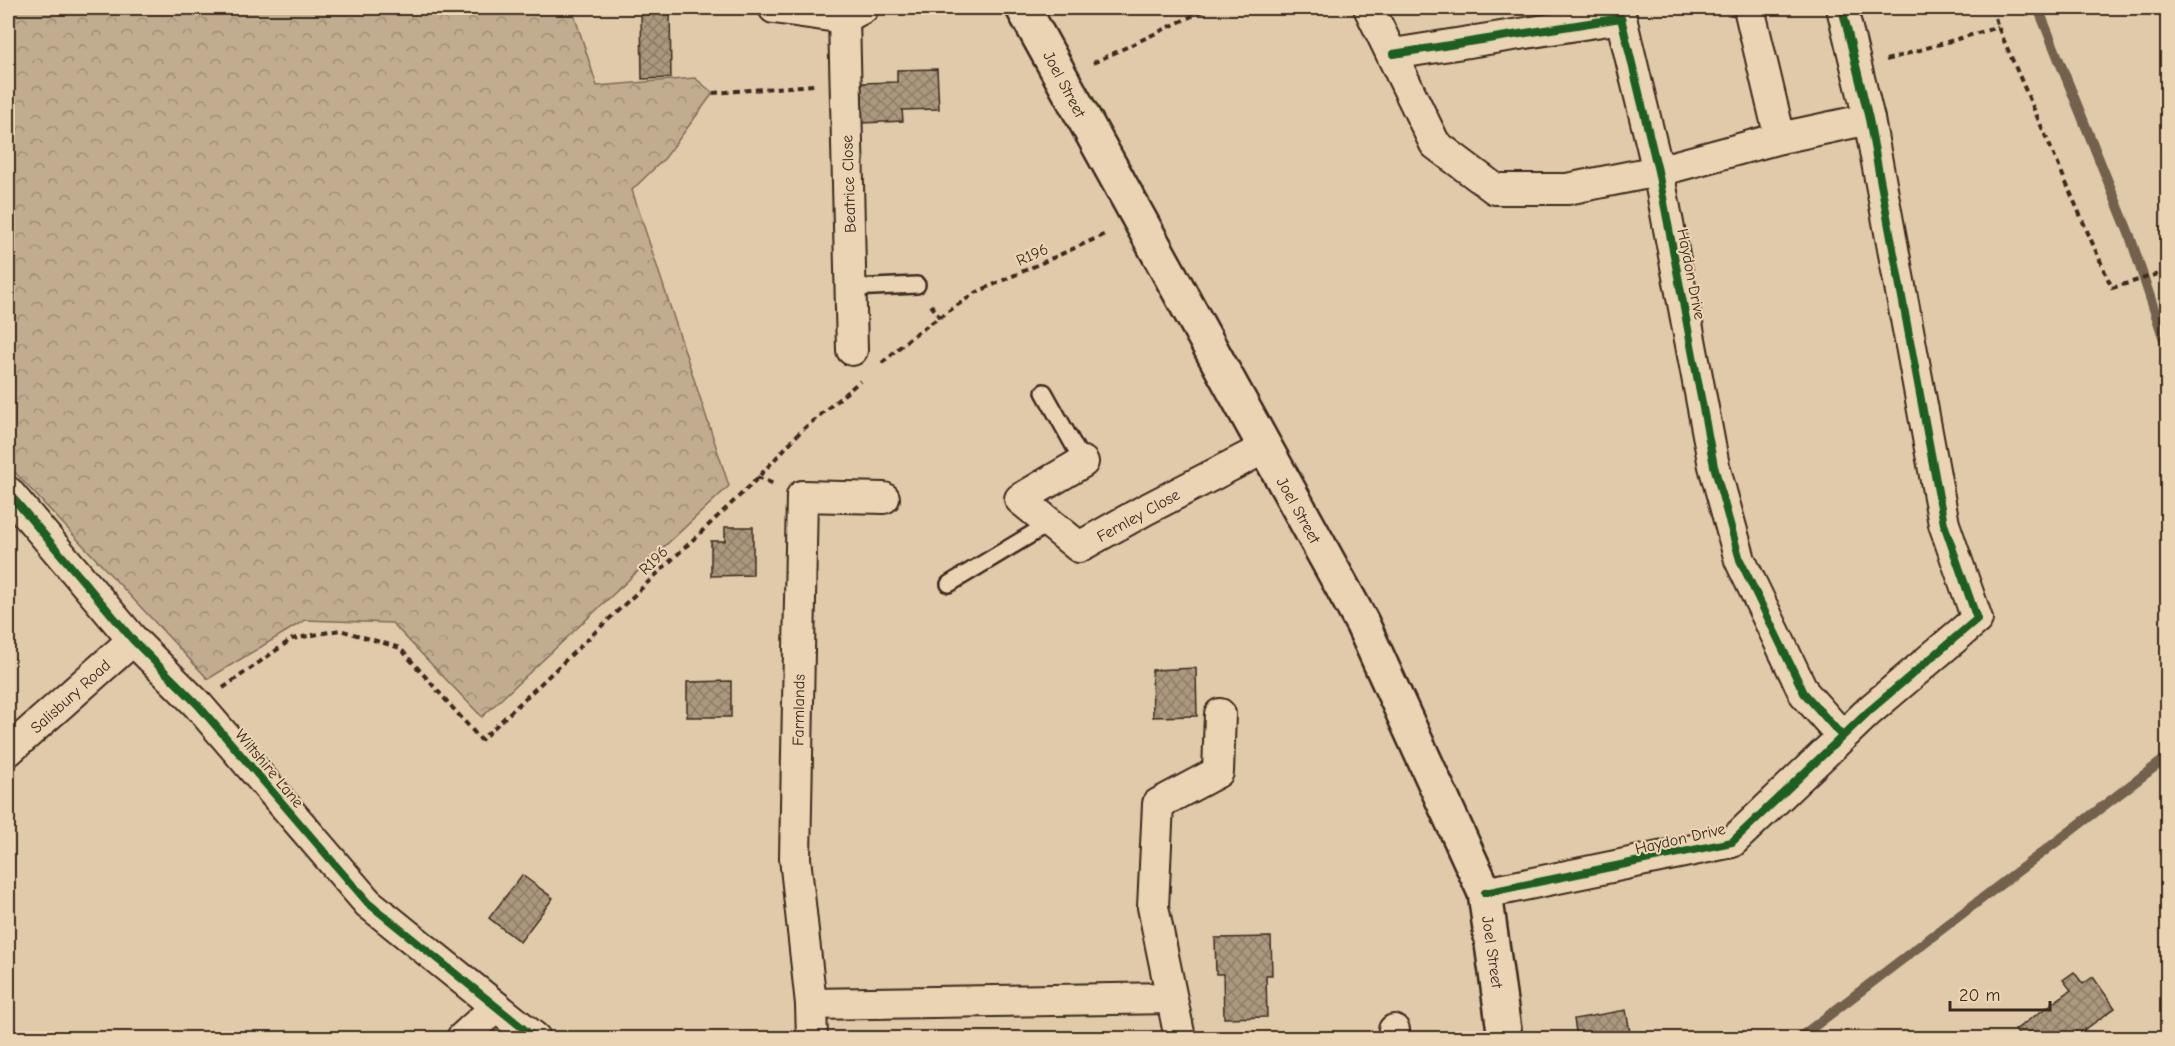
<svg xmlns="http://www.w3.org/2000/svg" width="2175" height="1046" viewBox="0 0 2175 1046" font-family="'Comic Neue',sans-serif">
	<defs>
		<pattern id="park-crowns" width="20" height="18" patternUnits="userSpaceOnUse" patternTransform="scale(1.5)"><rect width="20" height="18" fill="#c1ac90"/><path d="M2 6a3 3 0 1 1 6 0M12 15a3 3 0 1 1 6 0" fill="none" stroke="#9e8c75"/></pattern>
		<pattern id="building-cross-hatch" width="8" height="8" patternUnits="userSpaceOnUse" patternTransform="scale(1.5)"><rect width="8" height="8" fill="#ac987e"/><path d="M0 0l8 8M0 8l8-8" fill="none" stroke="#8d7c67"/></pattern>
	</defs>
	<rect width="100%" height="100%" fill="#e0caaa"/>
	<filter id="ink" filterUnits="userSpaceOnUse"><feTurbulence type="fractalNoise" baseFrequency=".0167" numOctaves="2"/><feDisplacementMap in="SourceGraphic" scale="12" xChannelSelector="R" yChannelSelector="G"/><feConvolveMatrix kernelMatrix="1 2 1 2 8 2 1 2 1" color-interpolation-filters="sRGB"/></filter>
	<g filter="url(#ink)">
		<polygon fill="url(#park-crowns)" stroke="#7e6b57" stroke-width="1.5" points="8,8 572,8 597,86 695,78 713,93 665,158 632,190 729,486 482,717 392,623 305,620 208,679 8,465"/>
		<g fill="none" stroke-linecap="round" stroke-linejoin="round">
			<g stroke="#73604d" stroke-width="10">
				<polyline points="2038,8 2130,236 2168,352"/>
				<polyline points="1799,1038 2165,759 2168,752"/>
			</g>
		</g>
		<g fill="url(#building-cross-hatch)" stroke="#3b2a1e" stroke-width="1.5">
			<polygon points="670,9 671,78 642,79 641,10"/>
			<polygon points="937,69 939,109 902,110 903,121 862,123 861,83 897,82 897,70"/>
			<polygon points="725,527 753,527 753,575 711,576 711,541 725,541"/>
			<polygon points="1196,668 1197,716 1153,717 1152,670"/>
			<polygon points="731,681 731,717 687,717 687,682"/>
			<polygon points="522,875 553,898 520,942 489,918"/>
			<polygon points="1271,937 1272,975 1266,975 1267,1017 1224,1018 1223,974 1216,974 1215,938"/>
			<polygon points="2074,972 2083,984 2093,977 2115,1008 2073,1038 2021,1038 2015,1030 2071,990 2063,980"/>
			<polygon points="1626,1010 1631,1038 1577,1038 1574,1019"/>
			<polygon points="1138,1034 1138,1038 1094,1038 1094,1035"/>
		</g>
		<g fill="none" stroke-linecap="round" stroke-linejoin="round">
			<g stroke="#3b2a1e" stroke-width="20">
				<g id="service">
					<polyline points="851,288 917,285"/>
					<polyline points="1044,392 1083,462"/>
					<polyline points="949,584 1050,523"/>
				</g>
			</g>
			<g stroke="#3b2a1e" stroke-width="34">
				<g id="minor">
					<polyline points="774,8 844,18 863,8"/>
					<polyline points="1369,8 1435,144 1495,189 1567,189 1658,171 1780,138 1869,119"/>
					<polyline points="1749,8 1780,138"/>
					<polyline points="844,18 852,350"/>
					<polyline points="1393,54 1621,18 1658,171 1714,466 1740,560 1804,693 1842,736"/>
					<polyline points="1083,462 1020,499 1079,547 1145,510 1265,448"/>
					<polyline points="8,492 133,640 198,705 368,903 535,1038"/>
					<polyline points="8,751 133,640"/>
					<polyline points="1485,893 1732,842 1869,711 1977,619 1944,524 1869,119 1842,8"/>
					<polyline points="811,1004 1171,998"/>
					<polyline points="462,1038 496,1007"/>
					<polyline points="812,1038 811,1004 795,858 802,496 884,498"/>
					<polyline points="1180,1038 1153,907 1158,804 1218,772 1220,714"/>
					<polyline points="1393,1038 1394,1030"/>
				</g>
			</g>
			<g stroke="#3b2a1e" stroke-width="38">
				<polyline id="secondary" points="1023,8 1362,623 1485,893 1505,1038"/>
			</g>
			<g stroke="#3b2a1e" stroke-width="4" stroke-dasharray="6 4.5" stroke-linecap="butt">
				<polyline points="1992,8 1998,27 2112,288 2168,271"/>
				<polyline points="1886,60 1998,27"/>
				<polyline points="1093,63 1209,8"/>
				<polyline points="713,93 814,85"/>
				<polyline points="931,305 940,318"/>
				<polyline points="882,363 911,337 975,293 1108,233"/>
				<polyline points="757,477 774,484"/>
				<polyline points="223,688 292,639 340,630 400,648 481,740 752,484 800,432 860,381"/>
			</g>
			<use href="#service" stroke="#ead4b3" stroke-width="15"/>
			<use href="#minor" stroke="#ead4b3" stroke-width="30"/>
			<use href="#secondary" stroke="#ead4b3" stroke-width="33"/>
			<g stroke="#ead4b3" stroke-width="11">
				<g id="cycleway">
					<polyline points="1393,54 1621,18 1658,171 1714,466 1740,560 1804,693 1842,736"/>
					<polyline points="8,492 133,640 198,705 368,903 535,1038"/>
					<polyline points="1485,893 1732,842 1869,711 1977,619 1944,524 1869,119 1842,8"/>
				</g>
			</g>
			<use href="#cycleway" stroke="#1b5e20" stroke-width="8"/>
		</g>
	</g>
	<g text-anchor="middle" stroke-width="4.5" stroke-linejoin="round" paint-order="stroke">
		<g font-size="16" fill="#3b2a1e" stroke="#ead4b3">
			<text transform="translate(1065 84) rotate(62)" y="6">Joel Street</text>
			<text transform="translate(848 184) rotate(-92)" y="6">Beatrice Close</text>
			<text transform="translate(1032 254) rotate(-24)" y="6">R196</text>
			<text transform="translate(1692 274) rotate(79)" y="6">Haydon Drive</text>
			<text transform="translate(1299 510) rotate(61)" y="6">Joel Street</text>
			<text transform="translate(1138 515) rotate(-29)" y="6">Fernley Close</text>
			<text transform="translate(653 560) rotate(-44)" y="6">R196</text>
			<text transform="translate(70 696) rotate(-42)" y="6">Salisbury Road</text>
			<text transform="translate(798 710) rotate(-89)" y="6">Farmlands</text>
			<text transform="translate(270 768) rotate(50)" y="6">Wiltshire Lane</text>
			<text transform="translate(1680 838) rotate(-13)" y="6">Haydon Drive</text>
			<text transform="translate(1493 952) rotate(82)" y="6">Joel Street</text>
		</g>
	</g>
	<rect width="2175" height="1046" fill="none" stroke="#ead4b3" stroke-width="30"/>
	<rect x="15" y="15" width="2145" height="1016" fill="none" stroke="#3b2a1e" stroke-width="2" filter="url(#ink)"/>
	<path d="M1950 1001v9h100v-9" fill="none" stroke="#3b2a1e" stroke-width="3"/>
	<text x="1959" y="1001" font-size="18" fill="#3b2a1e" stroke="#ead4b3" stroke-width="4.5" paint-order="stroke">20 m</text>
</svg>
